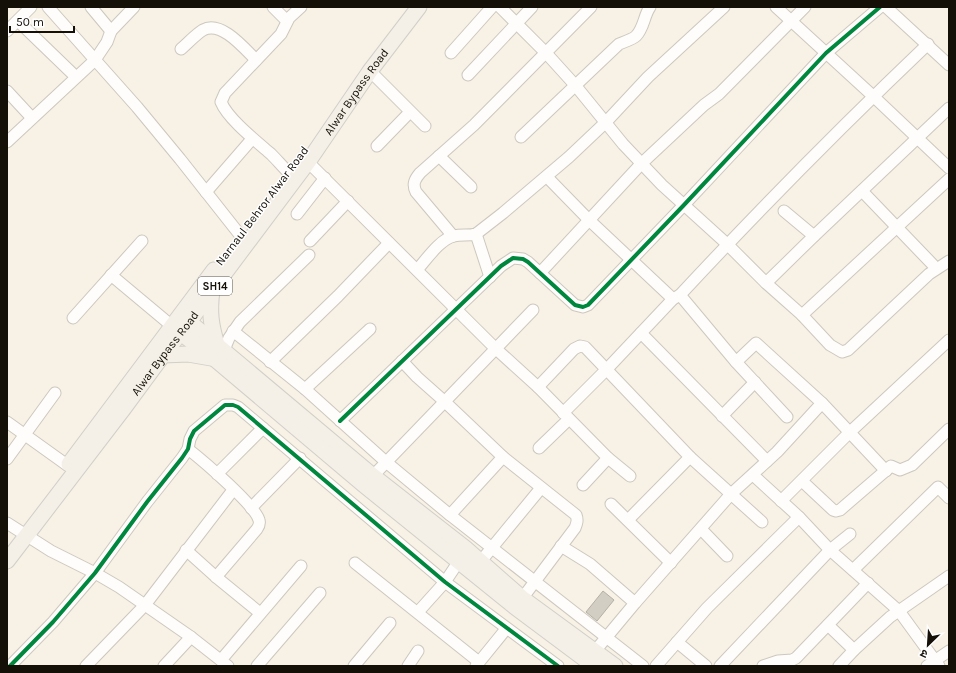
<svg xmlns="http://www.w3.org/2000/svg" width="956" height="673" viewBox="0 0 956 673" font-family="Karla,'Noto Sans Devanagari',sans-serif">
	<rect width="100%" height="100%" fill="#f7f1e6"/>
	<polygon fill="#d3cec4" stroke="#b5b0a6" points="603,591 614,600 597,621 586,612"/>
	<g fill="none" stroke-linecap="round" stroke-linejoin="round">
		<g stroke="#cdc8be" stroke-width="13">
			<g id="minor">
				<polyline points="48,7 137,107 180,159 240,235"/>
				<polyline points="91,7 111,31"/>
				<polyline points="273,7 287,21"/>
				<polyline points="500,7 546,53 575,85 623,144 662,185 727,244 766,283 802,315 830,345 842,352 848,350 929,274 949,261"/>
				<polyline points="776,7 873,96 949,168"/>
				<polyline points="886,7 949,65"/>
				<polyline points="18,21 76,77"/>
				<polyline points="7,31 31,7"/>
				<path d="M181,49C188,43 195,35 203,30C221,20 244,48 256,60"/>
				<polyline points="451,53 492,7"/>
				<polyline points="370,71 425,126"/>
				<polyline points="468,75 532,7"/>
				<polyline points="7,91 32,118"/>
				<path d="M521,137L619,44C624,42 633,39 636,36C644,28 644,15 650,7"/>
				<polyline points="7,142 95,60 107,42 111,31 134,7"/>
				<polyline points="377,146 410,112"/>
				<polyline points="439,156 471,187"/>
				<polyline points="308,162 495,348 538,387 608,458 630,476"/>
				<path d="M288,172C282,166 277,160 271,154C256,141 228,119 221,102L225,93L281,34L289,18L301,7"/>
				<polyline points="547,177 589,220 673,299"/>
				<polyline points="862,191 936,268"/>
				<polyline points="206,192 252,139"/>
				<polyline points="784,211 814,236"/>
				<polyline points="297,214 325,178"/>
				<polyline points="476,234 490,277"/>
				<path d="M453,236L416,192C412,184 415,179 420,173L474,125L591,7"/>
				<polyline points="310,241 348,201"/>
				<path d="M417,270C426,260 440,239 454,236C461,234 468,236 476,234L503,213L569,157L606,122L648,77L724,7"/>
				<polyline points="540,273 641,164 704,105 719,94 805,7"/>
				<polyline points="111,275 172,326"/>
				<polyline points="766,283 814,236 949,108"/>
				<polyline points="680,295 736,362 787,417"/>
				<polyline points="802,315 949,179"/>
				<polyline points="73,318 142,241"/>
				<polyline points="233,331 305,389 386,462 450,515 643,666"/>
				<polyline points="641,333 767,461"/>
				<polyline points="224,350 229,338 240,322 309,255"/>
				<path d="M402,361L417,377L444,401L503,457L576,515C578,520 577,523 575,528L518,604"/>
				<polyline points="270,362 338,296 389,243"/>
				<polyline points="736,362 756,343 822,403 886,471"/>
				<polyline points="538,387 574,349 580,346 585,347 690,457 762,522"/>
				<polyline points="305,389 370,329"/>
				<path d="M563,413L606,370L673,299L680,295C760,209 843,125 928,44"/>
				<polyline points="722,416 755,382"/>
				<polyline points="340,421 501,266 513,258 523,259 528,262 575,305 583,307 588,305 683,206 826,53 880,7"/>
				<polyline points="7,422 67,465"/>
				<polyline points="539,448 569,419"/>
				<path d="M188,449C202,460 255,505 259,520C260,523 259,526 257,529L216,577"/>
				<polyline points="7,459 55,393"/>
				<polyline points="217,474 263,428"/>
				<polyline points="753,475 799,517 830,550 899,611 939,666"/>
				<polyline points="369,480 533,310"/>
				<polyline points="802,481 833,510 836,511 840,510 891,466 900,470 912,465 949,429"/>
				<polyline points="583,485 608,458"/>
				<polyline points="781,501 850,432 949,340"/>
				<polyline points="611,504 671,563"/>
				<polyline points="251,508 300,458"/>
				<polyline points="450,515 503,457"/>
				<polyline points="628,520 690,457"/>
				<polyline points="7,523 51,551 95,573 119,587 191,637 228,666"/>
				<polyline points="701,529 727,556"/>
				<polyline points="561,546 590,564 635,603"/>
				<polyline points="186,550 216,577 260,613"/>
				<polyline points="481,561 541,488"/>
				<polyline points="355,563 479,662"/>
				<polyline points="853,570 938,487 949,498"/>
				<polyline points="418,612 445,582 459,561"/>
				<polyline points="828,625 854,650"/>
				<polyline points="677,642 706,666"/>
				<polyline points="590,657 635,603 731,494 777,452 822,403"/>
				<polyline points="221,660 301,566"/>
				<polyline points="10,666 53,622 95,573 147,502 182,458 188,449 190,439 194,431 225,405 233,405 238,407 445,582 558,666"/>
				<polyline points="86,666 145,605 233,490"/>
				<polyline points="164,666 191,637"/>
				<polyline points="257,666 320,593"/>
				<polyline points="354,666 390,623"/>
				<polyline points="408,666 418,651"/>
				<polyline points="476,666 506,629"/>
				<polyline points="656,666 707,608 799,517"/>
				<polyline points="720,666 830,550 850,534"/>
				<polyline points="763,666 778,661 792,660 796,658 868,583"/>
				<polyline points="839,666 854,650 890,617 949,576"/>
				<polyline points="927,666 949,651"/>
			</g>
		</g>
		<g stroke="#d1cfc9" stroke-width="17">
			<g id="major">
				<path d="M212,291C209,312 211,325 217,345"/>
				<polyline points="181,315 373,476 465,548 522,598 615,666"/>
				<polyline points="173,327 216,360 364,485 515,607 594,666"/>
				<polyline points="163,355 188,354 211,358"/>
				<polyline points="69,464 214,270"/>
				<path id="s1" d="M7,561L124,408L163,355L189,322L212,290L308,162L370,71L419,7"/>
			</g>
		</g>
		<use href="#minor" stroke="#fefdfb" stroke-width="11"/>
		<use href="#major" stroke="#f4efe7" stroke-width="15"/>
		<g stroke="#fff" stroke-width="6">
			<g id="cycleway">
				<polyline points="340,421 501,266 513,258 523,259 528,262 575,305 583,307 588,305 683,206 826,53 880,7"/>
				<polyline points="10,666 53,622 95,573 147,502 182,458 188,449 190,439 194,431 225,405 233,405 238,407 445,582 558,666"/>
			</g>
		</g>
		<use href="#cycleway" stroke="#00873e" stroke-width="4"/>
	</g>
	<g text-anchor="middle" stroke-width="3" stroke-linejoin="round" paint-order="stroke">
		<rect fill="#fff" stroke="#5a5751" stroke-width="1" x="198" y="277" width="34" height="18" rx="3"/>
		<g font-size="11" font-weight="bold" fill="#140f07">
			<text x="215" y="290">SH14</text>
		</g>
		<g font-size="12" fill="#140f07" stroke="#fff">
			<text dy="4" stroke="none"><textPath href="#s1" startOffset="585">Alwar Bypass Road</textPath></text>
			<text transform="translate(262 206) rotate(-53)" y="4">Narnaul Behror Alwar Road</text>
			<text dy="4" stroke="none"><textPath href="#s1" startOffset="261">Alwar Bypass Road</textPath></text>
		</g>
	</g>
	<rect width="956" height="673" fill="none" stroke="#140f07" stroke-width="16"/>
	<g transform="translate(928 645) rotate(205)" stroke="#ffffff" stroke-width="3" paint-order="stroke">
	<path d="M0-3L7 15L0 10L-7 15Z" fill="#140f07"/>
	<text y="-6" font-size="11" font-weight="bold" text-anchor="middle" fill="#140f07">उ</text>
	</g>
	<path d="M10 26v6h64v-6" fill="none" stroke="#140f07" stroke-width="2"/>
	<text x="16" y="26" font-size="12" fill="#140f07" stroke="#ffffff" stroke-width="3" paint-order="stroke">50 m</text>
</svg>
